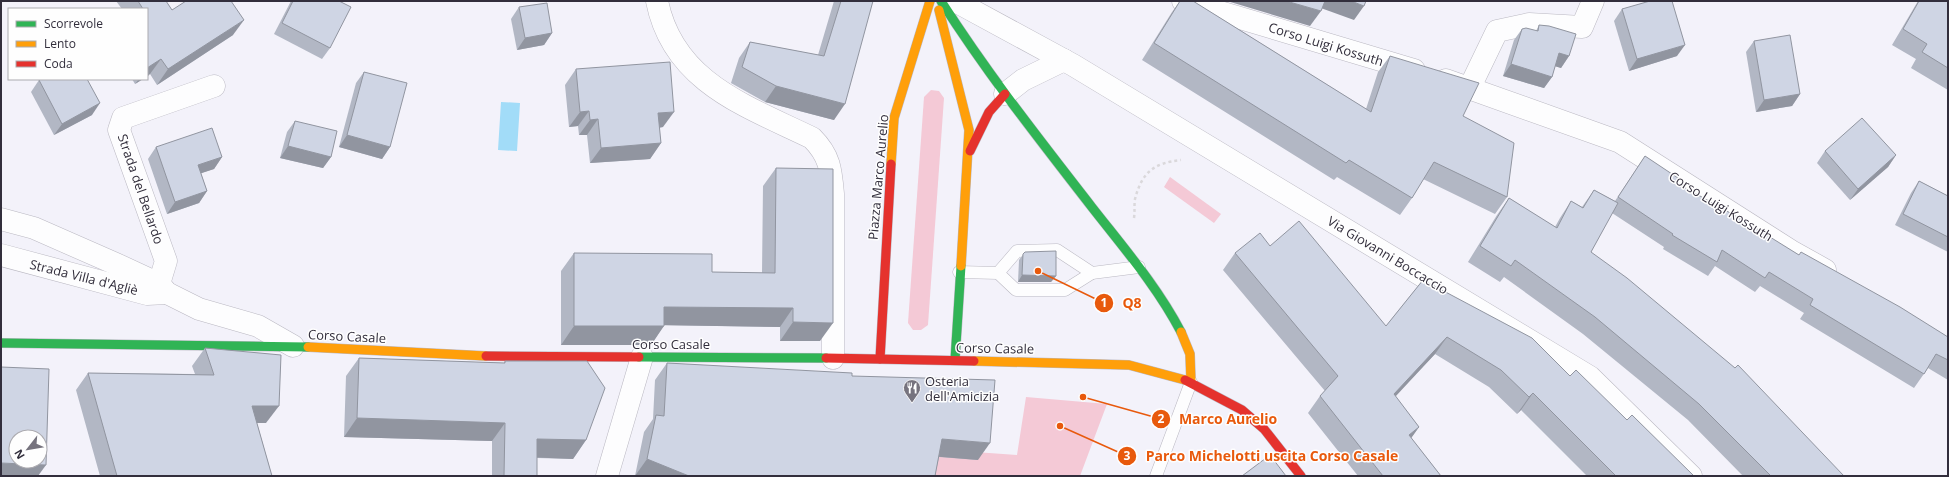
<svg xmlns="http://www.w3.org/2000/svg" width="1949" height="477" viewBox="0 0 1949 477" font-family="'Open Sans',sans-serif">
	<rect width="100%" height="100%" fill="#f3f2fa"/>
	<g fill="#f4c9d6">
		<polygon points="931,90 939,91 944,98 928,325 921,330 913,330 908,323 924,97"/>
		<polygon points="1170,177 1221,214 1214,223 1164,187"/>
		<polygon points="1026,397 1107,404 1080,476 913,476 947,450 1017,455"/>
	</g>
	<polygon fill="#a2dcf8" points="501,102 520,103 517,151 498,150"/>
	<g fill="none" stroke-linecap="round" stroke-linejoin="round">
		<g stroke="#bab8c2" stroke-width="13">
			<g id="lane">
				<polyline points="959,272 998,273 1016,290 1065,290 1092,273"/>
				<polyline points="998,273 1017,251 1057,250 1092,273 1139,267"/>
				<polyline points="1156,476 1191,382"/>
			</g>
		</g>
		<g stroke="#bab8c2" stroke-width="23">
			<g id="street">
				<path d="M657,1C673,82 746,106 812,138C830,156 831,170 833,194V358"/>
				<polyline points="955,1 1073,65 1590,377 1691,476"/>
				<polyline points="1183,1 1414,70"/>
				<polyline points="1446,80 1620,142 1791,251 1825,270"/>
				<polyline points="1470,87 1497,31 1529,24 1582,27 1593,1"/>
				<polyline points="1005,94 1023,80 1064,60"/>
				<polyline points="1,219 34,228 116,264 159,284 167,293 199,309 258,326 293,346"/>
				<polyline points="1,255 147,294 167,293"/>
				<polyline points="159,284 166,261 119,130 123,118 214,86"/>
				<polyline points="607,476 642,357"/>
			</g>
		</g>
		<g stroke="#bab8c2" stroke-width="10">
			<g id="fast">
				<path d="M941,1C987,73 1039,139 1091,206C1123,247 1157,286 1181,332"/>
				<polyline points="1,343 308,347"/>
				<polyline points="639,357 826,358"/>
				<polyline points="955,360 961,266"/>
			</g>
		</g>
		<g stroke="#bab8c2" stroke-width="10">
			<g id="slow">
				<polyline points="939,10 969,130 961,266"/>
				<polyline points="891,164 894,118 930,1"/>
				<polyline points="1181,332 1190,354 1191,382"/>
				<polyline points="308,347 486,356"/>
				<polyline points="974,361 1129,365 1185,380"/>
			</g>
		</g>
		<g stroke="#bab8c2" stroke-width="10">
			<g id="jam">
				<polyline points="970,151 989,112 1005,94"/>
				<polyline points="486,356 639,357"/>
				<polyline points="826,358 974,361"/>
				<polyline points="880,359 891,164"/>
				<polyline points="1185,380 1242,410 1264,429 1301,476"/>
			</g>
		</g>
		<path stroke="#dad8db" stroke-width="2.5" stroke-dasharray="3 3" stroke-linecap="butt" d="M1134,218C1135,211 1134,205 1135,199C1142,172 1154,163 1181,160"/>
		<use href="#lane" stroke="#fdfdfe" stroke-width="12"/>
		<use href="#street" stroke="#fdfdfe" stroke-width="22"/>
		<use href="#fast" stroke="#30b455" stroke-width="9"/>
		<use href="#slow" stroke="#ff9f0a" stroke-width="9"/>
		<use href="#jam" stroke="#e5322d" stroke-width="9"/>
	</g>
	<g fill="#b2b7c4">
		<polygon points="116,1 166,1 172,10 233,35 157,85 150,74 147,9 122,9"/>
		<polygon points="291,1 339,1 330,48 322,59 274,34"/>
		<polygon points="834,1 873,1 834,120 765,102 731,83 739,58 750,42 818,55"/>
		<polygon points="1180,1 1193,1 1366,109 1378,72 1390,56 1463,116 1507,197 1495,214 1423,179 1412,198 1400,215 1337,177 1334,180 1142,60 1172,12"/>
		<polygon points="1918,1 1948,1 1948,90 1911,68 1916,59 1892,45"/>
		<polygon points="519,7 552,33 544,45 517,50 511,19"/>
		<polygon points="1622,9 1677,56 1629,71 1614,21"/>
		<polygon points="1539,25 1569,56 1561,68 1555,66 1552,77 1544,88 1503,76 1514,40 1522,29 1536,31"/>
		<polygon points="1754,41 1800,94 1792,106 1756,112 1746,52"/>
		<polygon points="576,69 663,127 659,128 661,143 650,159 590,163 587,135 579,135 578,126 569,127 565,85"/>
		<polygon points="364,72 390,147 382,159 339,147 356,83"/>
		<polygon points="132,79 143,79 135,84"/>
		<polygon points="39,80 92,115 54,135 31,92"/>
		<polygon points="295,121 331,157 323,168 280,158 287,132"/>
		<polygon points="156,147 222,157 214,169 201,173 207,191 199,203 167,214 148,159"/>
		<polygon points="1825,151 1896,155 1888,167 1850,200 1817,163"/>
		<polygon points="1645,156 1675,182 1799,255 1948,337 1948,380 1928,368 1914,388 1800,319 1804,313 1760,286 1755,292 1715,266 1708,276 1663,249 1664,247 1612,213 1591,252 1844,476 1743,476 1688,420 1583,334 1504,277 1500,282 1468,262 1497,215 1509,198 1555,227 1560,218 1571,201 1582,207 1594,190 1615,201"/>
		<polygon points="776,168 820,341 780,341 780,327 664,325 651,345 561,345 561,271 574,253 712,272 762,273 763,186"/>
		<polygon points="1919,181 1948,196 1948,252 1895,225 1911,193"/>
		<polygon points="1270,246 1386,326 1423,280 1570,376 1627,420 1694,476 1587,476 1521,410 1517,414 1489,387 1435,354 1395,396 1419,427 1411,438 1441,476 1358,476 1308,413 1320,396 1325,391 1223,270 1235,253"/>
		<polygon points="1025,252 1056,276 1051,282 1018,282 1019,260"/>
		<polygon points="205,348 266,423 257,423 272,476 100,476 76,390 88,373 195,374 192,366"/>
		<polygon points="359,358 504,363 505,361 586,440 573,459 537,458 537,476 492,476 492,441 344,437 346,376"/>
		<polygon points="667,363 852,376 978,460 939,457 935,476 635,476 644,432 653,419 655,380"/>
	</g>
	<g fill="#9195a0">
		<polygon points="1227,1 1286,1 1321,11 1310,26"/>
		<polygon points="1322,1 1351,1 1364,6 1354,20 1318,7"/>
		<polygon points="244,20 233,35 157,85 168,69"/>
		<polygon points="552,33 544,45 517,50 525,38"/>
		<polygon points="1685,45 1677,56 1629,71 1637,59"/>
		<polygon points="1559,53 1569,56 1561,68 1551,65"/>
		<polygon points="161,59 150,74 147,77 147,68"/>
		<polygon points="1511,64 1552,77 1544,88 1503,76"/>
		<polygon points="139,79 143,79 135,84"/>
		<polygon points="776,86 845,104 834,120 765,102"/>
		<polygon points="1800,94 1792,106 1756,112 1764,100"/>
		<polygon points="100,103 92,115 54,135 62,124"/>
		<polygon points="589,111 578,126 569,127 580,112"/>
		<polygon points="674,112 663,127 647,129 658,113"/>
		<polygon points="598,119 587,135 579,135 590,120"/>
		<polygon points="347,135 390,147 382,159 339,147"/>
		<polygon points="661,143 650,159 590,163 601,148"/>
		<polygon points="288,146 331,157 323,168 280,158"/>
		<polygon points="1896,155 1888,167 1850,200 1858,189"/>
		<polygon points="222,157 214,169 190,177 198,165"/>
		<polygon points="207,191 199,203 167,214 175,202"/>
		<polygon points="1022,275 1056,276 1051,282 1018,282"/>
		<polygon points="664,307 793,308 780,327 651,325"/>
		<polygon points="793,322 833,323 820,341 780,341"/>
		<polygon points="574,326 664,326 651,345 561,345"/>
		<polygon points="1447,337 1435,354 1382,411 1394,394"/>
		<polygon points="1533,393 1521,410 1517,414 1529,397"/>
		<polygon points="252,406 279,406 266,423 240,423"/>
		<polygon points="357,418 505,423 492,441 344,437"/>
		<polygon points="1419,427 1407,444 1409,435"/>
		<polygon points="537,439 586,440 573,459 525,457"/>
		<polygon points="942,439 990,443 978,460 930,456"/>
		<polygon points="647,459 689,476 635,476"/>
		<polygon points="1,463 46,465 38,476 1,476"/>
	</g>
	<g fill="#cfd5e4" stroke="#9195a0" fill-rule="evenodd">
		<polygon points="138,1 166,1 172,10 186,1 231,1 244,20 168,69 161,59 147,68 147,9 143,9"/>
		<polygon points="293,1 339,1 351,7 330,48 282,23"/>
		<polygon points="841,1 873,1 845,104 776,86 742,67 750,42 824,56"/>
		<polygon points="1180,1 1193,1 1371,112 1390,56 1479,83 1463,116 1514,143 1507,197 1434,162 1412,198 1349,160 1346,163 1154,43"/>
		<polygon points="1286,1 1325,1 1321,11"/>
		<polygon points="1351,1 1366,1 1364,6"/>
		<polygon points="1650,1 1672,1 1685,45 1637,59 1622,9"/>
		<polygon points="1919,1 1948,1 1948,68 1922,52 1927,44 1903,29"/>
		<polygon points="547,3 552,33 525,38 519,7"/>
		<polygon points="1539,25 1549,26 1576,34 1569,56 1559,53 1552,77 1511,64 1522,29 1526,28 1538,31"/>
		<polygon points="1790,35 1800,94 1764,100 1754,41"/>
		<polygon points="670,62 674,112 658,113 661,143 601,148 598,119 590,120 589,111 580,112 576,69"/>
		<polygon points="364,72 407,83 390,147 347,135"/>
		<polygon points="41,79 87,79 100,103 62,124 39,80"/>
		<polygon points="1862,118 1896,155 1858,189 1825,151"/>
		<polygon points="295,121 337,131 331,157 288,146"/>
		<polygon points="212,128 222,157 198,165 207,191 175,202 156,147"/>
		<polygon points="1645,156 1678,178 1675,182 1741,219 1799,255 1801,252 1900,307 1948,337 1948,360 1936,354 1924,374 1810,305 1813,299 1769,272 1765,278 1722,250 1717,262 1672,235 1673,234 1618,197"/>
		<polygon points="776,168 833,169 833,323 793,322 793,308 664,307 664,326 574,326 574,253 712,254 712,272 775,273"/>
		<polygon points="1919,181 1948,196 1948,237 1903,214"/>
		<polygon points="1594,190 1618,203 1591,252 1627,278 1735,368 1738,365 1844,476 1771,476 1699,404 1595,317 1515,260 1511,266 1480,246 1509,198 1557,228 1571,201 1583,208"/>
		<polygon points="1299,221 1386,326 1423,280 1532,338 1570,376 1576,370 1627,420 1632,415 1694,476 1616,476 1533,393 1529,397 1501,370 1447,337 1394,394 1419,427 1409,435 1441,476 1383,476 1320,396 1338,376 1235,253 1260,233 1270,246"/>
		<polygon points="1056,251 1056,276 1022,275 1023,254 1025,252"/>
		<polygon points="205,348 281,355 279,406 252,406 272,476 117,476 88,373 214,375"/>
		<polygon points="359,358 505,363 505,361 587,361 605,388 586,440 537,439 537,476 504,476 505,423 357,418"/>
		<polygon points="667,363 852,373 852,376 995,380 990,443 942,439 935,476 689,476 647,459 656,415 664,416"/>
		<path d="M1,367L49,369L46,465L1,463ZM16,437H40V461H16Z"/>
		<polygon points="1270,455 1286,476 1242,476"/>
	</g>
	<defs>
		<g id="restaurant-pin" transform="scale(0.9)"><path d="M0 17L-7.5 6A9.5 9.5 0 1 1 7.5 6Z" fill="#76737e" stroke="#fefefe"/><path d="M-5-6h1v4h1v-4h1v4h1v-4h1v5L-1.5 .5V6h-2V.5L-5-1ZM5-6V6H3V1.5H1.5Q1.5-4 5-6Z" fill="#fff"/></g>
	</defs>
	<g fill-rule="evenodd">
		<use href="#restaurant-pin" x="912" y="388"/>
	</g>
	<g text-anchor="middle" stroke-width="3" stroke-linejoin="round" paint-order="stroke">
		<g font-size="13" fill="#322e3c" stroke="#fefefe">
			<text transform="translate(1326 44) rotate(17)" y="5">Corso Luigi Kossuth</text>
			<text transform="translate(878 177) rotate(-85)" y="5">Piazza Marco Aurelio</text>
			<text transform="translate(141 189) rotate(71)" y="5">Strada del Bellardo</text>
			<text transform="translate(1721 206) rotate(32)" y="5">Corso Luigi Kossuth</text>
			<text transform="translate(1388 255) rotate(31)" y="5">Via Giovanni Boccaccio</text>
			<text transform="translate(84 277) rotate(14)" y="5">Strada Villa d'Agliè</text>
			<text transform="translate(347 336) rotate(3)" y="5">Corso Casale</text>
			<text x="671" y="349">Corso Casale</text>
			<text transform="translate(995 348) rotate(1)" y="5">Corso Casale</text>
		</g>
		<g font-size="13" fill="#322e3c" stroke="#fefefe" text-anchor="start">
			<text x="925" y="386">Osteria<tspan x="925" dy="15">dell'Amicizia</tspan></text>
		</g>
	</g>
	<path fill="none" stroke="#e8590c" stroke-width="1.5" d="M1038 271L1104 303M1083 397L1161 419M1060 426L1127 456"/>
	<g fill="#e8590c" stroke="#fefefe" stroke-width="1.5">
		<circle cx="1038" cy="271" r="4"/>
		<circle cx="1083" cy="397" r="4"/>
		<circle cx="1060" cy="426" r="4"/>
		<circle cx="1104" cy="303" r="10"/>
		<circle cx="1161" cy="419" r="10"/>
		<circle cx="1127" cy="456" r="10"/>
	</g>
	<g font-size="12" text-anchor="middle" font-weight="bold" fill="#fff">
		<text x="1104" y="307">1</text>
		<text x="1161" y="423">2</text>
		<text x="1127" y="460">3</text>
	</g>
	<g font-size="14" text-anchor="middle" font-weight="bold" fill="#e8590c" stroke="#fefefe" stroke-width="3" stroke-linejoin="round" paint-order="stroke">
		<text x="1132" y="308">Q8</text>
		<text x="1228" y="424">Marco Aurelio</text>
		<text x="1272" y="461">Parco Michelotti uscita Corso Casale</text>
	</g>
	<rect width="1949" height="477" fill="none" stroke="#322e3c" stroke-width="4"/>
	<rect x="8" y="8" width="140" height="72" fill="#fefefe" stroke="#acabb0"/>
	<rect x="16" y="21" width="20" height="6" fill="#30b455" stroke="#acabb0"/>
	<text x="44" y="28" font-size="12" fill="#322e3c">Scorrevole</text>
	<rect x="16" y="41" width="20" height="6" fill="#ff9f0a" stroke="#acabb0"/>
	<text x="44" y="48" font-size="12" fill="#322e3c">Lento</text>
	<rect x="16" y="61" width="20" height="6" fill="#e5322d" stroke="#acabb0"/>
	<text x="44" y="68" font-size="12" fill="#322e3c">Coda</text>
	<g transform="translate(28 449) rotate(239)"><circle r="19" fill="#fefefe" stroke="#acabb0"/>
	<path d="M0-3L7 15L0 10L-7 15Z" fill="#76737e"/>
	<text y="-6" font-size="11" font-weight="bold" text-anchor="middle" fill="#322e3c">N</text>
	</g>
</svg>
